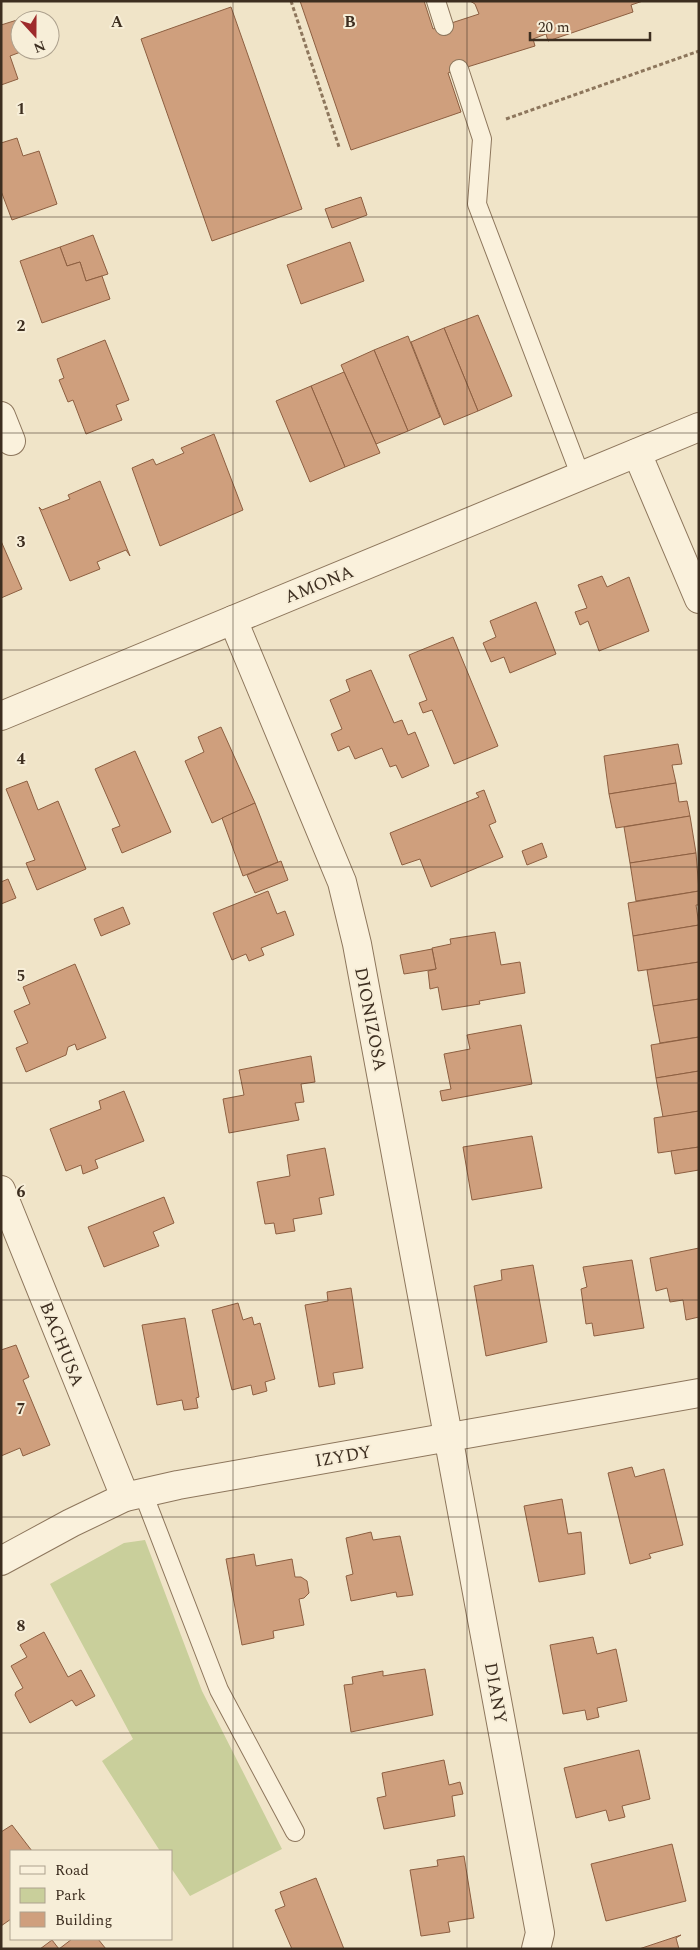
<svg xmlns="http://www.w3.org/2000/svg" width="700" height="1950" viewBox="0 0 700 1950" font-family="Spectral,serif">
	<rect width="100%" height="100%" fill="#f0e4c8"/>
	<polygon fill="#c9cf9b" points="145,1540 202,1691 282,1849 190,1896 171,1868 171,1851 160,1851 102,1761 133,1739 50,1584 124,1543"/>
	<g fill="#cf9f7d" stroke="#8d5f41">
		<polygon points="300,1 424,1 433,29 479,14 475,4 470,1 643,1 631,5 633,12 548,41 546,34 533,39 535,46 448,73 461,112 351,150"/>
		<polygon points="231,7 302,209 212,241 141,39"/>
		<polygon points="17,20 20,28 20,50 26,50 10,56 18,79 1,85 1,25"/>
		<polygon points="17,138 23,156 39,151 57,204 12,220 1,191 1,143"/>
		<polygon points="361,197 367,215 332,228 325,209"/>
		<polygon points="93,235 108,274 86,281 80,262 67,266 60,247"/>
		<polygon points="350,242 364,281 301,304 287,265"/>
		<polygon points="60,247 67,266 80,262 86,281 102,276 110,299 42,323 20,261"/>
		<polygon points="478,315 512,396 478,411 444,328"/>
		<polygon points="444,328 478,411 444,425 411,342"/>
		<polygon points="408,336 440,417 408,431 374,350"/>
		<polygon points="105,340 129,400 116,405 122,420 86,434 73,400 68,402 59,380 64,378 57,359"/>
		<polygon points="374,350 408,431 376,444 341,365"/>
		<polygon points="344,372 380,453 345,467 311,386"/>
		<polygon points="311,386 345,467 310,482 276,401"/>
		<polygon points="214,434 243,510 160,546 132,468 153,459 156,465 184,453 181,448"/>
		<polygon points="100,481 130,556 126,550 97,562 100,569 70,581 39,507 42,510 70,499 68,495"/>
		<polygon points="1,541 22,589 1,598"/>
		<polygon points="602,576 607,587 629,577 649,631 599,651 588,621 580,625 575,612 587,608 578,585"/>
		<polygon points="536,602 556,654 510,673 504,657 491,662 483,643 496,637 490,621"/>
		<polygon points="453,637 498,746 454,764 432,710 423,713 419,703 427,700 409,655"/>
		<polygon points="371,670 394,723 402,720 408,735 415,732 429,766 402,778 396,765 390,767 382,748 355,759 349,746 338,751 331,734 342,729 330,700 350,691 346,680"/>
		<polygon points="221,727 255,803 212,823 185,761 204,752 198,737"/>
		<polygon points="678,744 682,764 672,765 676,783 609,794 604,756"/>
		<polygon points="135,751 171,832 122,853 112,829 120,826 95,769"/>
		<polygon points="27,781 38,810 58,801 86,869 37,890 26,863 35,860 6,789"/>
		<polygon points="676,783 679,802 687,801 690,816 616,828 609,794"/>
		<polygon points="484,790 496,822 489,825 503,857 431,887 420,859 402,865 390,833 479,797 476,793"/>
		<polygon points="255,803 278,862 243,876 222,818"/>
		<polygon points="690,816 696,853 630,863 624,827"/>
		<polygon points="542,843 547,857 527,865 522,851"/>
		<polygon points="696,853 699,891 636,901 630,863"/>
		<polygon points="281,861 288,880 255,893 247,875"/>
		<polygon points="8,879 16,898 1,904 1,882"/>
		<polygon points="268,891 277,914 285,911 294,935 261,948 264,955 249,961 246,954 232,960 213,913"/>
		<polygon points="699,891 699,905 696,905 699,925 633,936 628,903"/>
		<polygon points="123,907 130,924 101,936 94,919"/>
		<polygon points="699,925 699,962 638,971 633,936"/>
		<polygon points="495,932 501,965 520,962 525,993 479,1001 480,1004 442,1010 438,987 430,989 428,971 436,969 432,948 451,944 450,939"/>
		<polygon points="432,949 436,969 404,974 400,955"/>
		<polygon points="699,962 699,999 653,1006 647,970"/>
		<polygon points="75,964 106,1038 77,1050 75,1044 68,1047 66,1055 26,1072 16,1048 28,1043 14,1011 30,1004 23,987"/>
		<polygon points="699,999 699,1037 660,1043 653,1006"/>
		<polygon points="521,1025 532,1084 442,1101 440,1091 451,1089 444,1054 470,1049 467,1035"/>
		<polygon points="699,1037 699,1071 656,1078 651,1045"/>
		<polygon points="311,1056 315,1082 301,1084 304,1102 295,1103 299,1120 229,1133 223,1099 244,1095 239,1070"/>
		<polygon points="699,1071 699,1111 663,1117 656,1078"/>
		<polygon points="124,1091 144,1141 95,1160 98,1168 83,1174 81,1165 66,1171 50,1129 101,1109 99,1101"/>
		<polygon points="699,1111 699,1147 658,1153 654,1118"/>
		<polygon points="532,1136 542,1188 472,1200 463,1147"/>
		<polygon points="699,1147 699,1170 675,1174 671,1151"/>
		<polygon points="325,1148 334,1195 319,1198 322,1214 293,1219 295,1231 276,1234 274,1223 265,1224 257,1182 290,1176 287,1155"/>
		<polygon points="164,1197 174,1223 153,1232 159,1246 104,1267 88,1227"/>
		<polygon points="699,1248 699,1317 686,1320 683,1300 670,1302 667,1288 656,1291 650,1258"/>
		<polygon points="632,1260 644,1328 594,1336 592,1323 586,1324 581,1289 587,1287 583,1267"/>
		<polygon points="533,1265 547,1342 486,1356 474,1286 502,1280 501,1270"/>
		<polygon points="351,1288 363,1368 333,1373 335,1384 319,1387 305,1305 328,1301 327,1292"/>
		<polygon points="238,1303 243,1320 252,1317 254,1325 260,1323 275,1379 265,1382 267,1391 253,1395 251,1385 232,1390 212,1310"/>
		<polygon points="185,1318 199,1397 196,1398 198,1408 184,1410 182,1400 157,1405 142,1325"/>
		<polygon points="16,1345 29,1377 23,1380 50,1445 23,1456 20,1448 1,1456 1,1350"/>
		<polygon points="632,1467 635,1477 664,1469 683,1545 649,1554 651,1558 630,1564 608,1473"/>
		<polygon points="562,1499 568,1534 581,1532 585,1574 539,1582 524,1506"/>
		<polygon points="371,1532 373,1540 400,1536 413,1595 397,1597 396,1592 351,1601 346,1576 353,1574 346,1538"/>
		<polygon points="254,1554 256,1566 292,1559 295,1577 301,1577 307,1581 309,1593 304,1598 299,1599 304,1625 273,1631 274,1638 242,1645 226,1559"/>
		<polygon points="44,1632 68,1677 81,1670 95,1696 76,1706 72,1700 30,1723 15,1695 16,1692 23,1688 11,1666 27,1657 20,1645"/>
		<polygon points="593,1637 597,1654 616,1649 627,1701 597,1708 599,1717 587,1720 585,1710 563,1714 550,1645"/>
		<polygon points="425,1669 433,1715 351,1732 344,1685 353,1684 352,1677 383,1671 383,1676"/>
		<polygon points="639,1750 650,1799 622,1806 625,1817 609,1821 606,1810 576,1818 564,1768"/>
		<polygon points="444,1760 449,1785 460,1782 463,1794 452,1796 455,1816 384,1829 377,1798 386,1796 382,1773"/>
		<polygon points="12,1825 32,1851 11,1851 11,1919 1,1926 1,1832"/>
		<polygon points="672,1844 686,1901 606,1921 591,1864"/>
		<polygon points="464,1856 474,1918 448,1922 450,1932 421,1936 410,1870 438,1866 437,1860"/>
		<polygon points="316,1878 344,1949 292,1949 275,1910 285,1906 280,1892"/>
		<polygon points="681,1935 676,1938 679,1949 639,1949"/>
		<polygon points="72,1939 98,1939 106,1949 40,1949 52,1940 59,1949"/>
	</g>
	<g fill="none" stroke-linecap="round" stroke-linejoin="round">
		<g stroke="#8d765c" stroke-width="20">
			<g id="service">
				<polyline points="436,1 444,26"/>
				<polyline points="459,69 482,139 477,204 581,477"/>
				<polyline points="143,1493 219,1690 295,1832"/>
			</g>
		</g>
		<g stroke="#8d765c" stroke-width="30">
			<g id="minor">
				<polyline points="1,416 11,441"/>
				<polyline points="637,453 699,599"/>
				<polyline points="233,620 342,882 357,944 540,1933 536,1949"/>
				<polyline points="1,716 699,427"/>
				<polyline points="1,1190 125,1497"/>
				<polyline points="1,1561 71,1523 125,1497 178,1485 699,1393"/>
			</g>
		</g>
		<g stroke="#8d765c" stroke-width="3" stroke-dasharray="4 2.5" stroke-linecap="butt">
			<polyline points="291,1 339,147"/>
			<polyline points="506,119 699,51"/>
		</g>
		<use href="#service" stroke="#faf1dc" stroke-width="18"/>
		<use href="#minor" stroke="#faf1dc" stroke-width="28"/>
	</g>
	<path fill="none" stroke="#3d2e20" stroke-width="1" stroke-opacity="0.55" d="M233,1V1949M467,1V1949M1,217H699M1,433H699M1,650H699M1,867H699M1,1083H699M1,1300H699M1,1517H699M1,1733H699"/>
	<g text-anchor="middle" stroke-width="4" stroke-linejoin="round" paint-order="stroke">
		<g font-size="18" fill="#3d2e20" stroke="#f7eed8">
			<text transform="translate(319 584) rotate(-22)" y="6">AMONA</text>
			<text transform="translate(371 1019) rotate(79)" y="6">DIONIZOSA</text>
			<text transform="translate(62 1344) rotate(68)" y="6">BACHUSA</text>
			<text transform="translate(343 1456) rotate(-10)" y="6">IZYDY</text>
			<text transform="translate(496 1693) rotate(80)" y="6">DIANY</text>
		</g>
	</g>
	<g font-size="16" text-anchor="middle" font-weight="bold" fill="#3d2e20" stroke="#f7eed8" stroke-width="4" stroke-linejoin="round" paint-order="stroke">
		<text x="117" y="27">A</text>
		<text x="350" y="27">B</text>
		<text x="21" y="114">1</text>
		<text x="21" y="331">2</text>
		<text x="21" y="547">3</text>
		<text x="21" y="764">4</text>
		<text x="21" y="981">5</text>
		<text x="21" y="1197">6</text>
		<text x="21" y="1414">7</text>
		<text x="21" y="1631">8</text>
	</g>
	<rect width="700" height="1950" fill="none" stroke="#3d2e20" stroke-width="5"/>
	<rect x="10" y="1850" width="162" height="90" fill="#f7eed8" stroke="#ada18e"/>
	<rect x="20" y="1866" width="25" height="8" fill="#faf1dc" stroke="#ada18e"/>
	<text x="55" y="1875" font-size="15" fill="#3d2e20">Road</text>
	<rect x="20" y="1888" width="25" height="15" fill="#c9cf9b" stroke="#ada18e"/>
	<text x="55" y="1900" font-size="15" fill="#3d2e20">Park</text>
	<rect x="20" y="1912" width="25" height="15" fill="#cf9f7d" stroke="#ada18e"/>
	<text x="55" y="1925" font-size="15" fill="#3d2e20">Building</text>
	<g transform="translate(35 35) rotate(159)"><circle r="24" fill="#f7eed8" stroke="#ada18e"/>
	<path d="M0-4L9 19L0 12L-9 19Z" fill="#9e2a2b"/>
	<text y="-8" font-size="14" font-weight="bold" text-anchor="middle" fill="#3d2e20">N</text>
	</g>
	<path d="M530 32v8h120v-8" fill="none" stroke="#3d2e20" stroke-width="2.5"/>
	<text x="538" y="32" font-size="15" fill="#3d2e20" stroke="#f7eed8" stroke-width="4" paint-order="stroke">20 m</text>
</svg>
